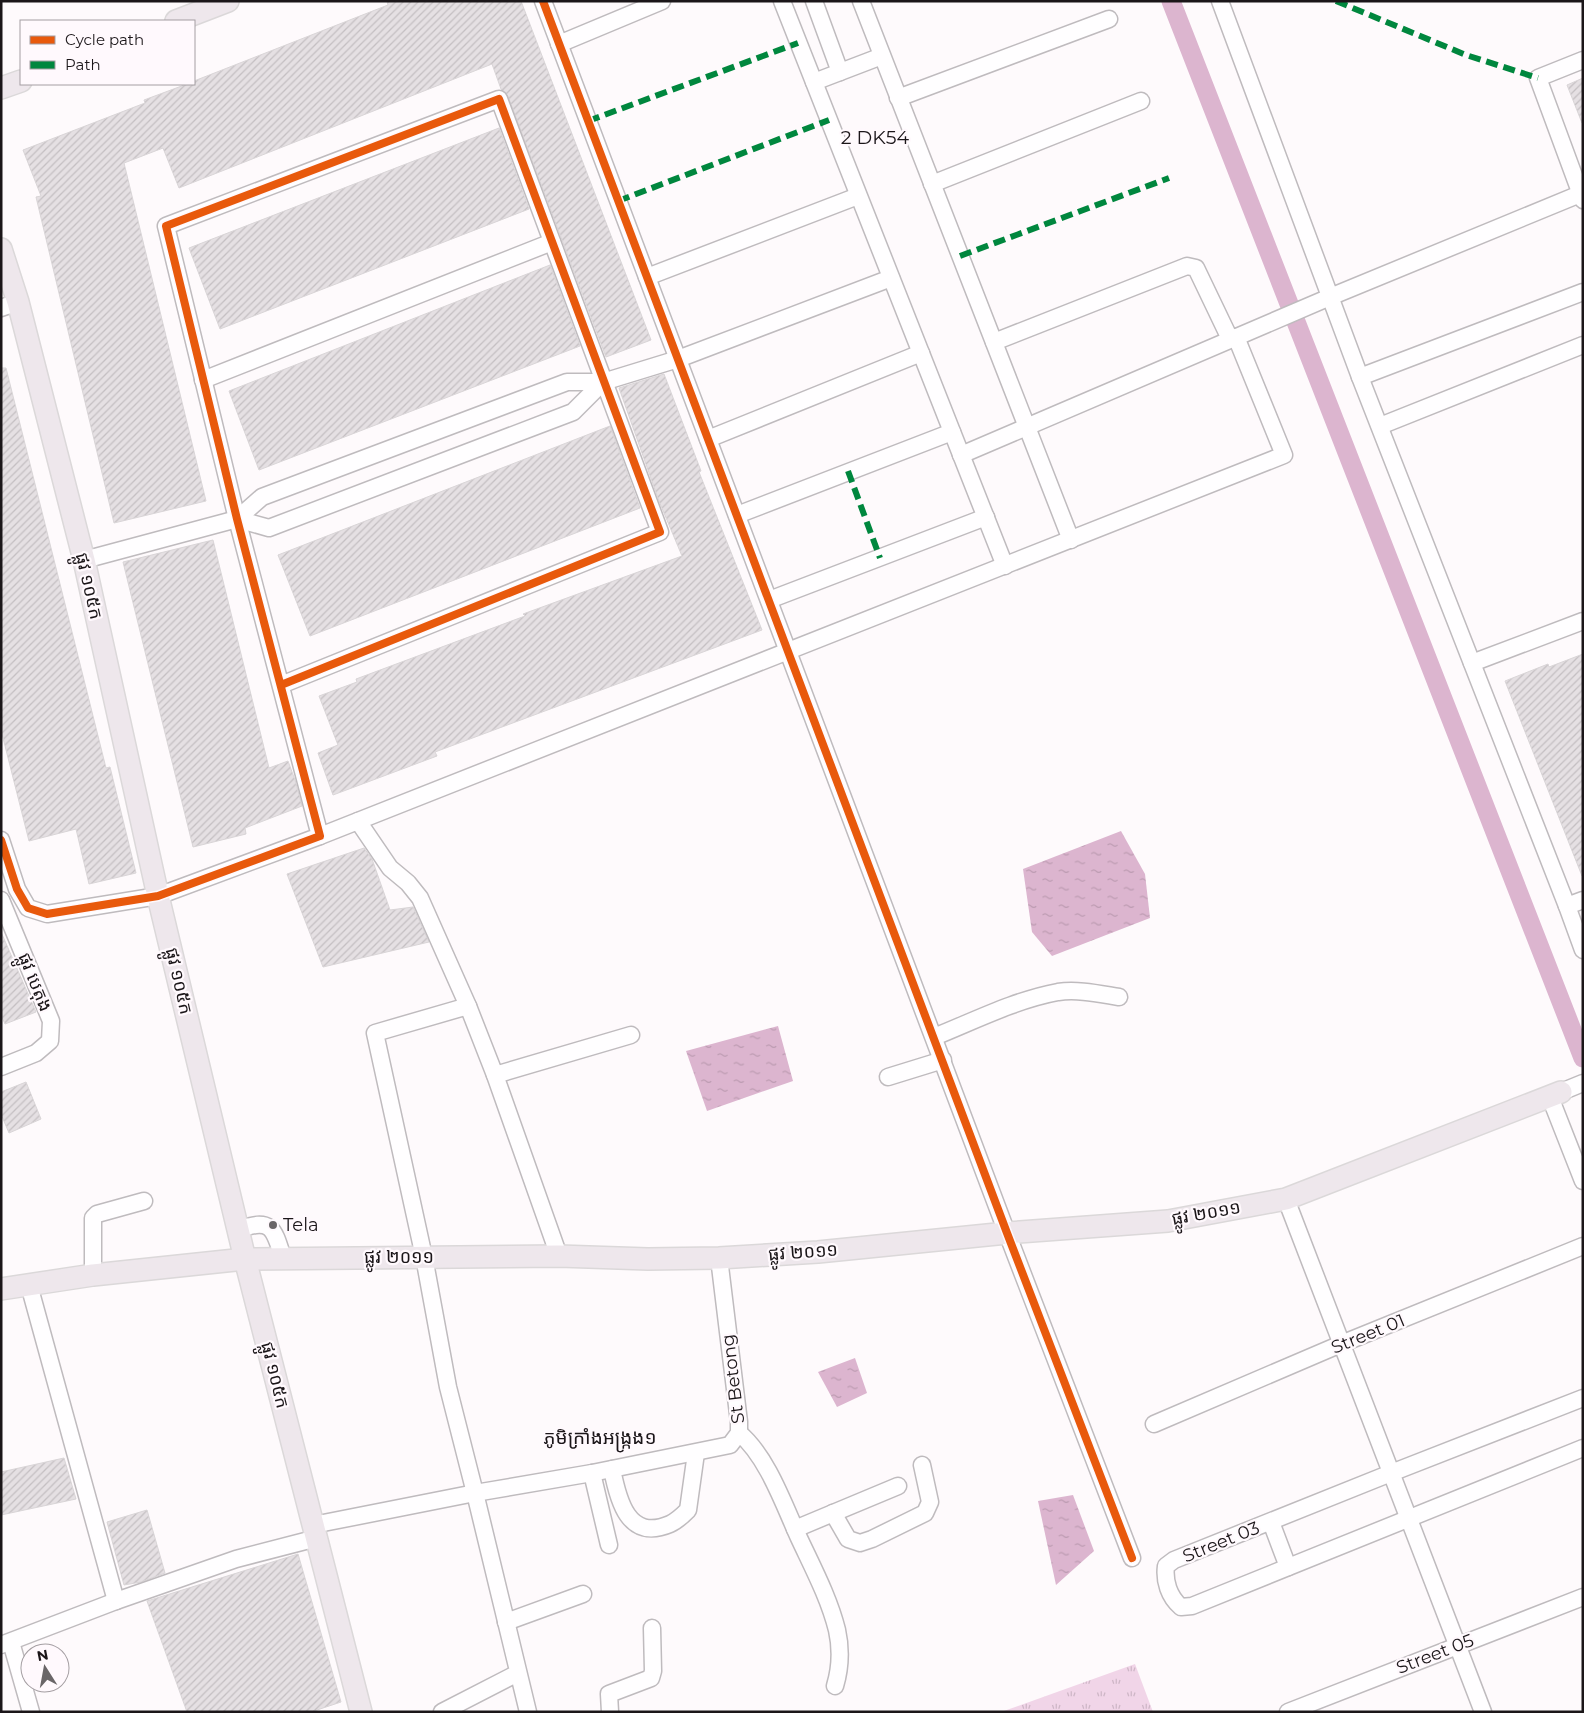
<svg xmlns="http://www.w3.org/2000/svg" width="1584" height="1713" viewBox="0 0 1584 1713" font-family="Montserrat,'Noto Sans Khmer',sans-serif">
	<defs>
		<pattern id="grass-tufts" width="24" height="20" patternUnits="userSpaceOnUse" patternTransform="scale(1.25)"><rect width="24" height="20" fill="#f1d5e8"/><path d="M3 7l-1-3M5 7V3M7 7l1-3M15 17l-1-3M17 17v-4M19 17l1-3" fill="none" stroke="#ceb6c6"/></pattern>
		<pattern id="water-ripples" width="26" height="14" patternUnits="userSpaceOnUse" patternTransform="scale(1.25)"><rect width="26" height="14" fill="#dcb5cf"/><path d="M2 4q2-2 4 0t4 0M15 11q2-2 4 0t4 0" fill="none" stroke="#bc9bb1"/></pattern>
		<pattern id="building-hatch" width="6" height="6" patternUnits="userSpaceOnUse" patternTransform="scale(1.25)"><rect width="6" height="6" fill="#e5e0e3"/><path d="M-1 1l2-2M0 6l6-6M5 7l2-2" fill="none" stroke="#c4bfc2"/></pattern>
	</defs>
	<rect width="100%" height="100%" fill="#fefafc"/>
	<polygon fill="url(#grass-tufts)" points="1135,1664 1153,1712 1001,1712"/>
	<g fill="url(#water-ripples)">
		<polygon points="1121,831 1145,874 1150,918 1052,956 1032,932 1023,869"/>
		<polygon points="778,1026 793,1081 707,1111 686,1051"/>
		<polygon points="855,1358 867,1393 837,1407 818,1372"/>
		<polygon points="1073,1495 1094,1551 1056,1585 1038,1501"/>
	</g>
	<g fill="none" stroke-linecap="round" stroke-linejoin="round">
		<polyline stroke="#dcb5cf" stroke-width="19" points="1171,1 1583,1058"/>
	</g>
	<g fill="url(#building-hatch)" stroke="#d9d5d7">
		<polygon points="387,1 521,1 651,340 606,357 508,96 501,89 492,64 179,188 163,148 124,163 206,501 114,523 36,197 41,196 23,150 145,103 144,100 187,84 194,84 194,81 388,5"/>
		<polygon points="1583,78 1583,123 1582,123 1567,85"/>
		<polygon points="499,128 529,209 220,329 189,248"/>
		<polygon points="550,265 580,346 259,470 229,391"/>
		<polygon points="1,368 6,368 106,768 110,767 136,873 89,884 76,829 29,841 1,730"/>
		<polygon points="664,374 701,471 699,472 762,630 435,752 437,756 333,795 318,753 338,745 319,696 357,682 356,679 525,616 523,614 682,556 659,501 619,388"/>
		<polygon points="610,426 640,508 310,636 278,555"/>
		<polygon points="213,540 269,768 288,761 295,780 302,806 245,828 246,834 193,847 123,562"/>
		<polygon points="1583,654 1583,875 1582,876 1505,681 1548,664 1549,667"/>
		<polygon points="364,848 372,859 390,910 413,907 429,942 323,967 287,874"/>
		<polygon points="1,932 36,1012 5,1024 1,1015"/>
		<polygon points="26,1082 41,1119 9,1133 1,1114 1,1092"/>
		<polygon points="64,1458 76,1499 1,1515 1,1472"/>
		<polygon points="147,1510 165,1573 141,1582 124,1585 107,1522"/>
		<polygon points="298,1554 341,1702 311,1712 187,1712 147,1601"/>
	</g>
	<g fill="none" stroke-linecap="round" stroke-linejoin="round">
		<g stroke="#bfbbbe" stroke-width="19">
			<g id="minor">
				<polyline points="543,1 1007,1233 1132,1558"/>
				<polyline points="782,1 1005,566"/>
				<polyline points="814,1 840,72"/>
				<polyline points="861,1 1071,540"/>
				<polyline points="1220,1 1360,377 1567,906 1583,950"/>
				<polyline points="559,44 662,1"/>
				<polyline points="1583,60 1538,78 1583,200"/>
				<polyline points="814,82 882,56"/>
				<polyline points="898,98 1109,19"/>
				<polyline points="932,184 1141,101"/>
				<polyline points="647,277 858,196"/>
				<polyline points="1,308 18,302"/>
				<polyline points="994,342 1187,266 1196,268 1230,339"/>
				<polyline points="1360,377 1583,292"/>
				<polyline points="203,380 552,242"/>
				<polyline points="1380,426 1583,345"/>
				<polyline points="708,439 921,353"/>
				<polyline points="961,455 1330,297 1580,194"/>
				<polyline points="737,515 952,432"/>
				<polyline points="237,519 269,528 573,412 603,382"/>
				<polyline points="84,560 237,519 262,497 567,382 603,382 678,359 891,278"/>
				<polyline points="769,600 986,517"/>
				<polyline points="1472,663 1583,621"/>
				<polyline points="358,821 390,868 408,883 420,898 468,1006 495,1075 559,1256"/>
				<polyline points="320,836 1284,455 1236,337"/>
				<polyline points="1,840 17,889 28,908 47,914 158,896 320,836 237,519 166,226 499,99 660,532 281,685"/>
				<polyline points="1,900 51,1021 50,1041 36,1053 1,1067"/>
				<polyline points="1567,906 1583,900"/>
				<polyline points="468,1006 375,1033 424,1257 448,1387 475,1493 528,1712"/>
				<path d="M934,1037C974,1021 1015,1000 1058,992C1078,989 1100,994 1119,997"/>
				<polyline points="495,1075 631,1035"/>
				<polyline points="888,1077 943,1060"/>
				<polyline points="1561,1092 1583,1083"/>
				<polyline points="1550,1097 1583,1181"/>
				<polyline points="1286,1199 1483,1712"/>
				<path d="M238,1230C272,1217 274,1229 283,1258"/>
				<polyline points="93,1275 93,1218 97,1214 144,1201"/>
				<polyline points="29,1285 116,1601"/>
				<path d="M1583,1398L1391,1473L1174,1560L1166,1566C1164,1581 1169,1597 1181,1607L1192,1606L1583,1448"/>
				<polyline points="1154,1424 1341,1344 1583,1246"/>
				<path d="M739,1433C767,1456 784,1505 799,1538C813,1568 829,1598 837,1630C841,1648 840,1669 835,1686"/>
				<path d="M612,1469C618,1500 628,1542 670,1524C677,1521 683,1515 688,1510L696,1453"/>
				<polyline points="592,1473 609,1545"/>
				<polyline points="833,1513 848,1539 860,1543 872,1539 925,1513 930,1502 922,1465"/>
				<polyline points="1271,1522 1288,1567"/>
				<polyline points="313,1525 475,1493 592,1473 730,1445 739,1433 739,1422 719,1258"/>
				<polyline points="795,1529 898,1486"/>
				<polyline points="506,1622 583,1594"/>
				<polyline points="11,1642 31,1712"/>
				<polyline points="1,1645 116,1601 236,1559 317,1538"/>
				<polyline points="442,1712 518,1673"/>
				<polyline points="610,1712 609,1694 651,1678 653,1671 652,1628"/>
				<polyline points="1288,1712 1583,1597"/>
			</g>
		</g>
		<g stroke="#dbd8d9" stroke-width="24">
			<g id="major">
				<polyline points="176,21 228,1"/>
				<polyline points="1,88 21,81"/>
				<polyline points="1,249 18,302 84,560 158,896 245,1259 361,1712"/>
				<polyline points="1,1289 93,1275 245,1259 559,1256 648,1259 719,1258 818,1252 1007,1233 1168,1221 1286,1199 1561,1092"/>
			</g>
		</g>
		<use href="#minor" stroke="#fffeff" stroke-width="16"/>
		<use href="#major" stroke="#eee7ec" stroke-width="21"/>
		<g stroke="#00873e" stroke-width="6" stroke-dasharray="12 6" stroke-linecap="butt">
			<polyline points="1336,1 1466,55 1538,78"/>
			<polyline points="588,121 798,43"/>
			<polyline points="618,201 829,120"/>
			<polyline points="960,256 1169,178"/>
			<polyline points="848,471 880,558"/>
		</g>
		<g stroke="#fff9fd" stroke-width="11">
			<g id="cycleway">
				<polyline points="543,1 1007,1233 1132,1558"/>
				<polyline points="1,840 17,889 28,908 47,914 158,896 320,836 237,519 166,226 499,99 660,532 281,685"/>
			</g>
		</g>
		<use href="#cycleway" stroke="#e8590c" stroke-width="8"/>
	</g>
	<circle fill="#6a6668" stroke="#fff9fd" stroke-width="2" cx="273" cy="1225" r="5"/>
	<g text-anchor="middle" stroke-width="4.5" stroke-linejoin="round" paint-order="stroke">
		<g font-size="18" fill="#1b1619" stroke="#fff9fd">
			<text transform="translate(89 586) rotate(77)" y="6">ផ្លូវ ១០៥ក</text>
			<text transform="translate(179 981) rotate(77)" y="6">ផ្លូវ ១០៥ក</text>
			<text transform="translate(35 982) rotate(68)" y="6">ផ្លូវ បេតុង</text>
			<text transform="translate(1206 1213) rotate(-10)" y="6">ផ្លូវ ២០១១</text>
			<text transform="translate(803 1252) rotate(-4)" y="6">ផ្លូវ ២០១១</text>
			<text x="399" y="1263">ផ្លូវ ២០១១</text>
			<text transform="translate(1368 1334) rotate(-22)" y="6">Street 01</text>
			<text transform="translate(275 1375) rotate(76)" y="6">ផ្លូវ ១០៥ក</text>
			<text transform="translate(733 1379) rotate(-97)" y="6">St Betong</text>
			<text transform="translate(1221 1542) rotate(-22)" y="6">Street 03</text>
			<text transform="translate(1435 1654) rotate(-21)" y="6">Street 05</text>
		</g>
		<g font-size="18" fill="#1b1619" stroke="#fff9fd" text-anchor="start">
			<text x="283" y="1231">Tela</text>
		</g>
		<g font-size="19" fill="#1b1619" stroke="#fff9fd">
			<text x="875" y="144">2 DK54</text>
			<text x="600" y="1444">ភូមិក្រាំងអង្រ្កង១</text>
		</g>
	</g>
	<rect width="1584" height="1713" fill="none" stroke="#1b1619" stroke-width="5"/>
	<rect x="20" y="20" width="175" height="65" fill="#fff9fd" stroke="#a49ea2"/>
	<rect x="30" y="36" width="25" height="8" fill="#e8590c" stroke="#a49ea2"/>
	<text x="65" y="45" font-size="15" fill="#1b1619">Cycle path</text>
	<rect x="30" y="61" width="25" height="8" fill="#00873e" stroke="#a49ea2"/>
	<text x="65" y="70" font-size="15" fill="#1b1619">Path</text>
	<g transform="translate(45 1668) rotate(349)"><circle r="24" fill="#fff9fd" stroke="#a49ea2"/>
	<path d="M0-4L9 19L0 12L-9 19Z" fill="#6a6668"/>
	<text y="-8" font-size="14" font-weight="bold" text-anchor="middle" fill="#1b1619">N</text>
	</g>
</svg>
